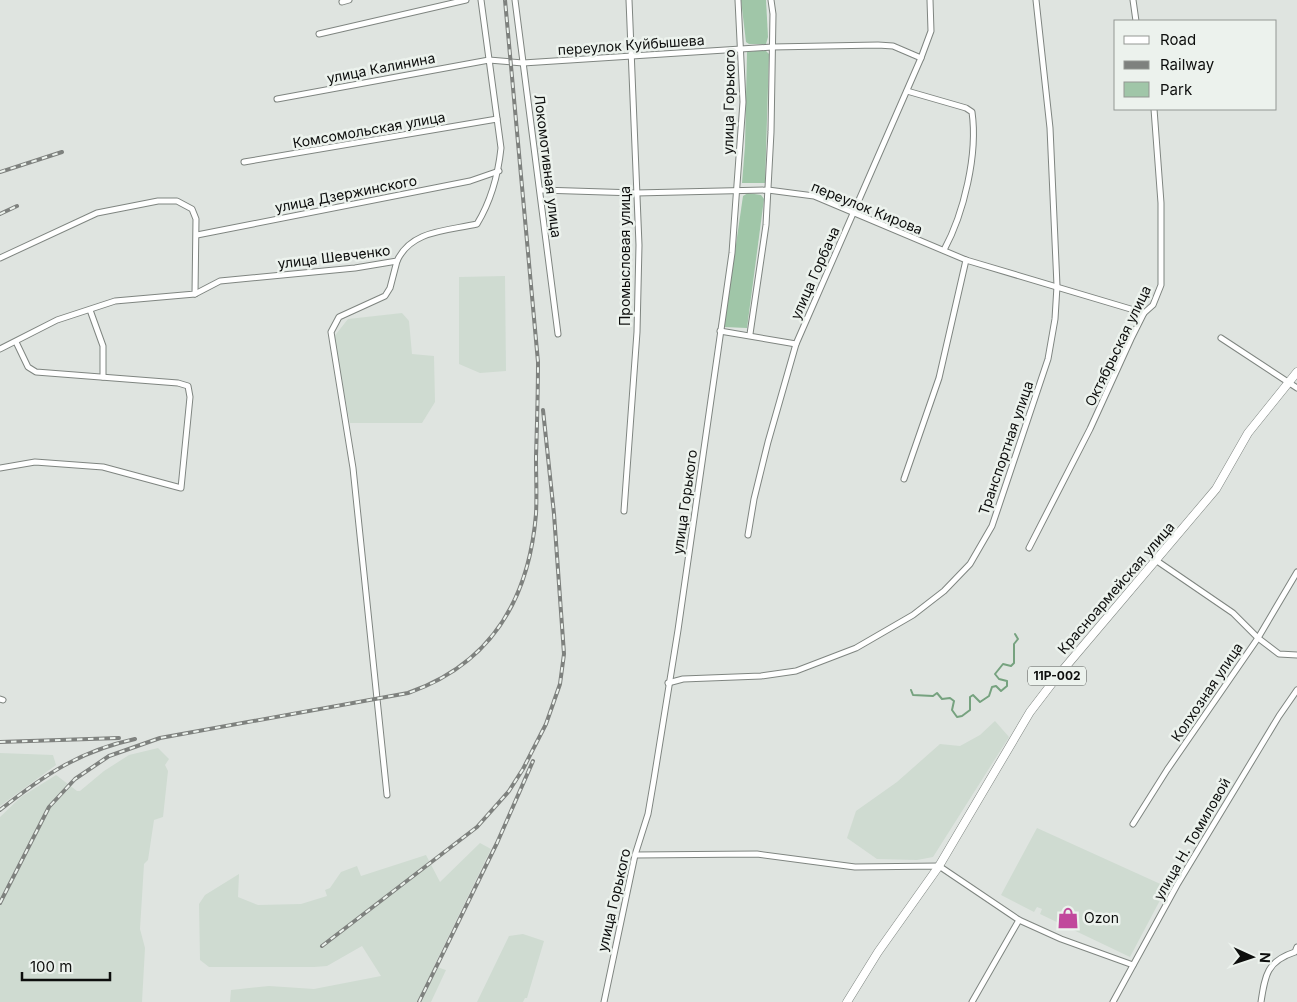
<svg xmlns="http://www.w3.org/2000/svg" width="1297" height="1002" viewBox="0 0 1297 1002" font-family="Inter,sans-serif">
	<rect width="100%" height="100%" fill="#dfe4e0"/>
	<g fill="#cfdbd1">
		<polygon points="505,276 506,371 480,373 459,364 459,277"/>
		<polygon points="402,313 409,321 412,354 434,356 435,402 422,423 350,423 333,338 348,319"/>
		<polygon points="995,721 1009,737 933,857 917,860 877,859 847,838 856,811 897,782 940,744 960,746 980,735"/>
		<polygon points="158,748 169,759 165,765 168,771 163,817 154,820 148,860 144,864 140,929 145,948 142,1002 0,1002 0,817 21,797 56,775 77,791 80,791 104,771 129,755"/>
		<polygon points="0,753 53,755 56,765 0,806"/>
		<polygon points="1037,828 1167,887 1130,957 1040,914 1042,909 1037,907 1034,912 1001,895"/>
		<polygon points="480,843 491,849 434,966 446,970 431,1002 230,1002 231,990 269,986 314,989 381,976 362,946 327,966 314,967 209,967 200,960 199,904 205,895 239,874 238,897 258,905 301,904 327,896 325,890 330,888 341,872 357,866 361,876 426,855 440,882"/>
		<polygon points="523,934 544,941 527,998 525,998 523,1002 477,1002 509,936"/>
	</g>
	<g fill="#a0c6a8">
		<polygon points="741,0 766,0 768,37 766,44 749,44 746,42"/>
		<polygon points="765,50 769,54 765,183 742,183 745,146 747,52"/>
		<polygon points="748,193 761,195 764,199 747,328 724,327 743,196"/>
	</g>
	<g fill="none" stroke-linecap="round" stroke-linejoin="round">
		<polyline stroke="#76a27f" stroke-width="2" points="911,690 913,695 933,696 937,693 942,699 950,698 954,701 952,710 957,717 962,716 970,710 970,697 973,695 980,702 989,696 992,687 996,686 1001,691 1007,686 1007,681 999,679 995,674 1003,664 1011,666 1014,663 1014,644 1018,639 1015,634"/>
		<g stroke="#7f8580" stroke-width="7">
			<g id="street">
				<polyline points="515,0 558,334"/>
				<polyline points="1133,0 1136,21"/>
				<polyline points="342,2 349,0"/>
				<polyline points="319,34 466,0"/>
				<path d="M907,91L966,108L972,112C978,154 964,213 944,250"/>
				<polyline points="277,99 489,60 523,63 772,47 878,45 893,46 921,58"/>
				<polyline points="244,162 497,119"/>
				<polyline points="541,190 636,193 768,190 814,196 966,260 1144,313"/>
				<polyline points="197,235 470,181 499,171"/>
				<polyline points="0,258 97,213 158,201 177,201 192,209 196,219 195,294 115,301 57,320 0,349"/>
				<path d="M195,294L220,281L355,268L397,261C411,230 447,231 477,224C491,201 498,176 501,148L481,0"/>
				<polyline points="90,310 103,346 103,377"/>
				<polyline points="720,331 796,344"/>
				<polyline points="750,334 766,225 771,132 773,14 771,0"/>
				<polyline points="1221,338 1297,388"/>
				<polyline points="0,468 35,462 103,467 181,488 190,397 188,386 178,383 36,372 28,367 16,342"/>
				<polyline points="904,479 939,378 966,260"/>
				<polyline points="624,511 637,332 639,245 629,0"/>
				<polyline points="748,535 754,499 768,442 796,344 921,58 931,31 930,0"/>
				<polyline points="1029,548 1090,429 1131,339 1144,313 1153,305 1161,285 1161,203 1154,109"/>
				<polyline points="1157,561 1233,613 1258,638 1279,654 1297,655"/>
				<polyline points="668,683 683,679 761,676 796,671 856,648 913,615 944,591 970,564 992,526 1048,359 1055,319 1057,286 1050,128 1036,0"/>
				<polyline points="0,699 3,700"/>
				<polyline points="387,795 353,468 331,332 339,317 385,296 390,288 397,261"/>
				<polyline points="1133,824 1167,770 1258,638 1297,572"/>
				<polyline points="635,855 757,854 855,867 939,866 1019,920 1061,939 1133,965"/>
				<polyline points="604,1002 635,855 648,814 654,779 678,630 732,253 743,102 738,0"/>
				<polyline points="972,1002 1019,920"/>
				<polyline points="1113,1002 1177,885 1279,716 1297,690"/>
				<path d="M1261,1002C1265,975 1267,961 1295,952L1297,947"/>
			</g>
		</g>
		<g stroke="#7f8580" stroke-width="9">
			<polyline id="primary" points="847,1002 878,952 939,866 1030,712 1056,678 1216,489 1248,433 1297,372"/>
		</g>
		<use href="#street" stroke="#fff" stroke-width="5"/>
		<use href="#primary" stroke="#fff" stroke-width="8"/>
		<g stroke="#7e817e" stroke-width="4">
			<g id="rail">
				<polyline points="0,172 62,152"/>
				<polyline points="0,214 17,206"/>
				<polyline points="0,742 119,738"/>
				<path d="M0,810C44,775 80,751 135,739"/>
				<path d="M0,903L49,807L75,779L109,756L160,738L408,693C491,664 529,599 536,514C537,495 536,476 536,457C537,425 538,394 538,362L505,0"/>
				<polyline points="322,946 477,827 509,791 523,769 546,724 560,684 564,654 554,514 543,410"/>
				<polyline points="419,1002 497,843 533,761"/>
			</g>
		</g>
		<use href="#rail" stroke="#ecf2ed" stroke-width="2" stroke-dasharray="5.5" stroke-linecap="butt"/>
	</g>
	<defs>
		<g id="shop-bare" transform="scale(1.725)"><path d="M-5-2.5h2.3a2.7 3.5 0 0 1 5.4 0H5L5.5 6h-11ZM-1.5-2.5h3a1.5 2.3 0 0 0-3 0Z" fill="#c1489c" stroke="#ecf2ed" stroke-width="2.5" paint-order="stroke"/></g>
	</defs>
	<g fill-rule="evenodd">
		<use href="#shop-bare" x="1068" y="918"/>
	</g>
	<g text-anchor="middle" stroke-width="5" stroke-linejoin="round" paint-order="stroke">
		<rect fill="#ecf2ed" stroke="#505250" stroke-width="1" x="1028" y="666.5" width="58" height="19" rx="4"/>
		<g font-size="12" font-weight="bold" fill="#0d0e0d">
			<text x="1057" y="680">11Р-002</text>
		</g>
		<g font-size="14" fill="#0d0e0d" stroke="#ecf2ed">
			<text transform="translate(631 45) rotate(-4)" y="5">переулок Куйбышева</text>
			<text transform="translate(381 68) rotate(-11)" y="5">улица Калинина</text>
			<text transform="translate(729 102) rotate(-89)" y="5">улица Горького</text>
			<text transform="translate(369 130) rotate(-10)" y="5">Комсомольская улица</text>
			<text transform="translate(548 166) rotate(83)" y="5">Локомотивная улица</text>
			<text transform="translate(346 194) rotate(-11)" y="5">улица Дзержинского</text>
			<text transform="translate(867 208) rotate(22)" y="5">переулок Кирова</text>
			<text transform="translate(625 256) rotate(-90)" y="5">Промысловая улица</text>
			<text transform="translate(334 257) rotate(-7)" y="5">улица Шевченко</text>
			<text transform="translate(815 273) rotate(-66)" y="5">улица Горбача</text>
			<text transform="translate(1118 346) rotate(-64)" y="5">Октябрьская улица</text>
			<text transform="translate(1006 448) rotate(-71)" y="5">Транспортная улица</text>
			<text transform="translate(685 502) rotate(-82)" y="5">улица Горького</text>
			<text transform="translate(1116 588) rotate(-49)" y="5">Красноармейская улица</text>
			<text transform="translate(1207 692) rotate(-56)" y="5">Колхозная улица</text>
			<text transform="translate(1192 839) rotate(-60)" y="5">улица Н. Томиловой</text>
			<text transform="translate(614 900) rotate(-77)" y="5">улица Горького</text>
		</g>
		<g font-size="14" fill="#0d0e0d" stroke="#ecf2ed" text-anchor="start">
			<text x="1084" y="923">Ozon</text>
		</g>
	</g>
	<rect x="1114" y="20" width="162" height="90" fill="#ecf2ed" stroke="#939793"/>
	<rect x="1124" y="36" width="25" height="8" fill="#ffffff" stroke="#939793"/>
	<text x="1160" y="45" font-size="15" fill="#0d0e0d">Road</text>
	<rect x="1124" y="61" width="25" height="8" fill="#7e817e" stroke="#939793"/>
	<text x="1160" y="70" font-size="15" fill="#0d0e0d">Railway</text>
	<rect x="1124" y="82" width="25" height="15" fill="#a0c6a8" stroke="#939793"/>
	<text x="1160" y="95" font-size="15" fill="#0d0e0d">Park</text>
	<g transform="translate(1252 957) rotate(93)" stroke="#ecf2ed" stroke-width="4" paint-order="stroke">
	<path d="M0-4L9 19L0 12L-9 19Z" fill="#0d0e0d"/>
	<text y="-8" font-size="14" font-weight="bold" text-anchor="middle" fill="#0d0e0d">N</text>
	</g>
	<path d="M22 972v8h88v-8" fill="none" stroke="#0d0e0d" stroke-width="2.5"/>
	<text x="30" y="972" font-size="15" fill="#0d0e0d" stroke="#ecf2ed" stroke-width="4" paint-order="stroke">100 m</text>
</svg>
